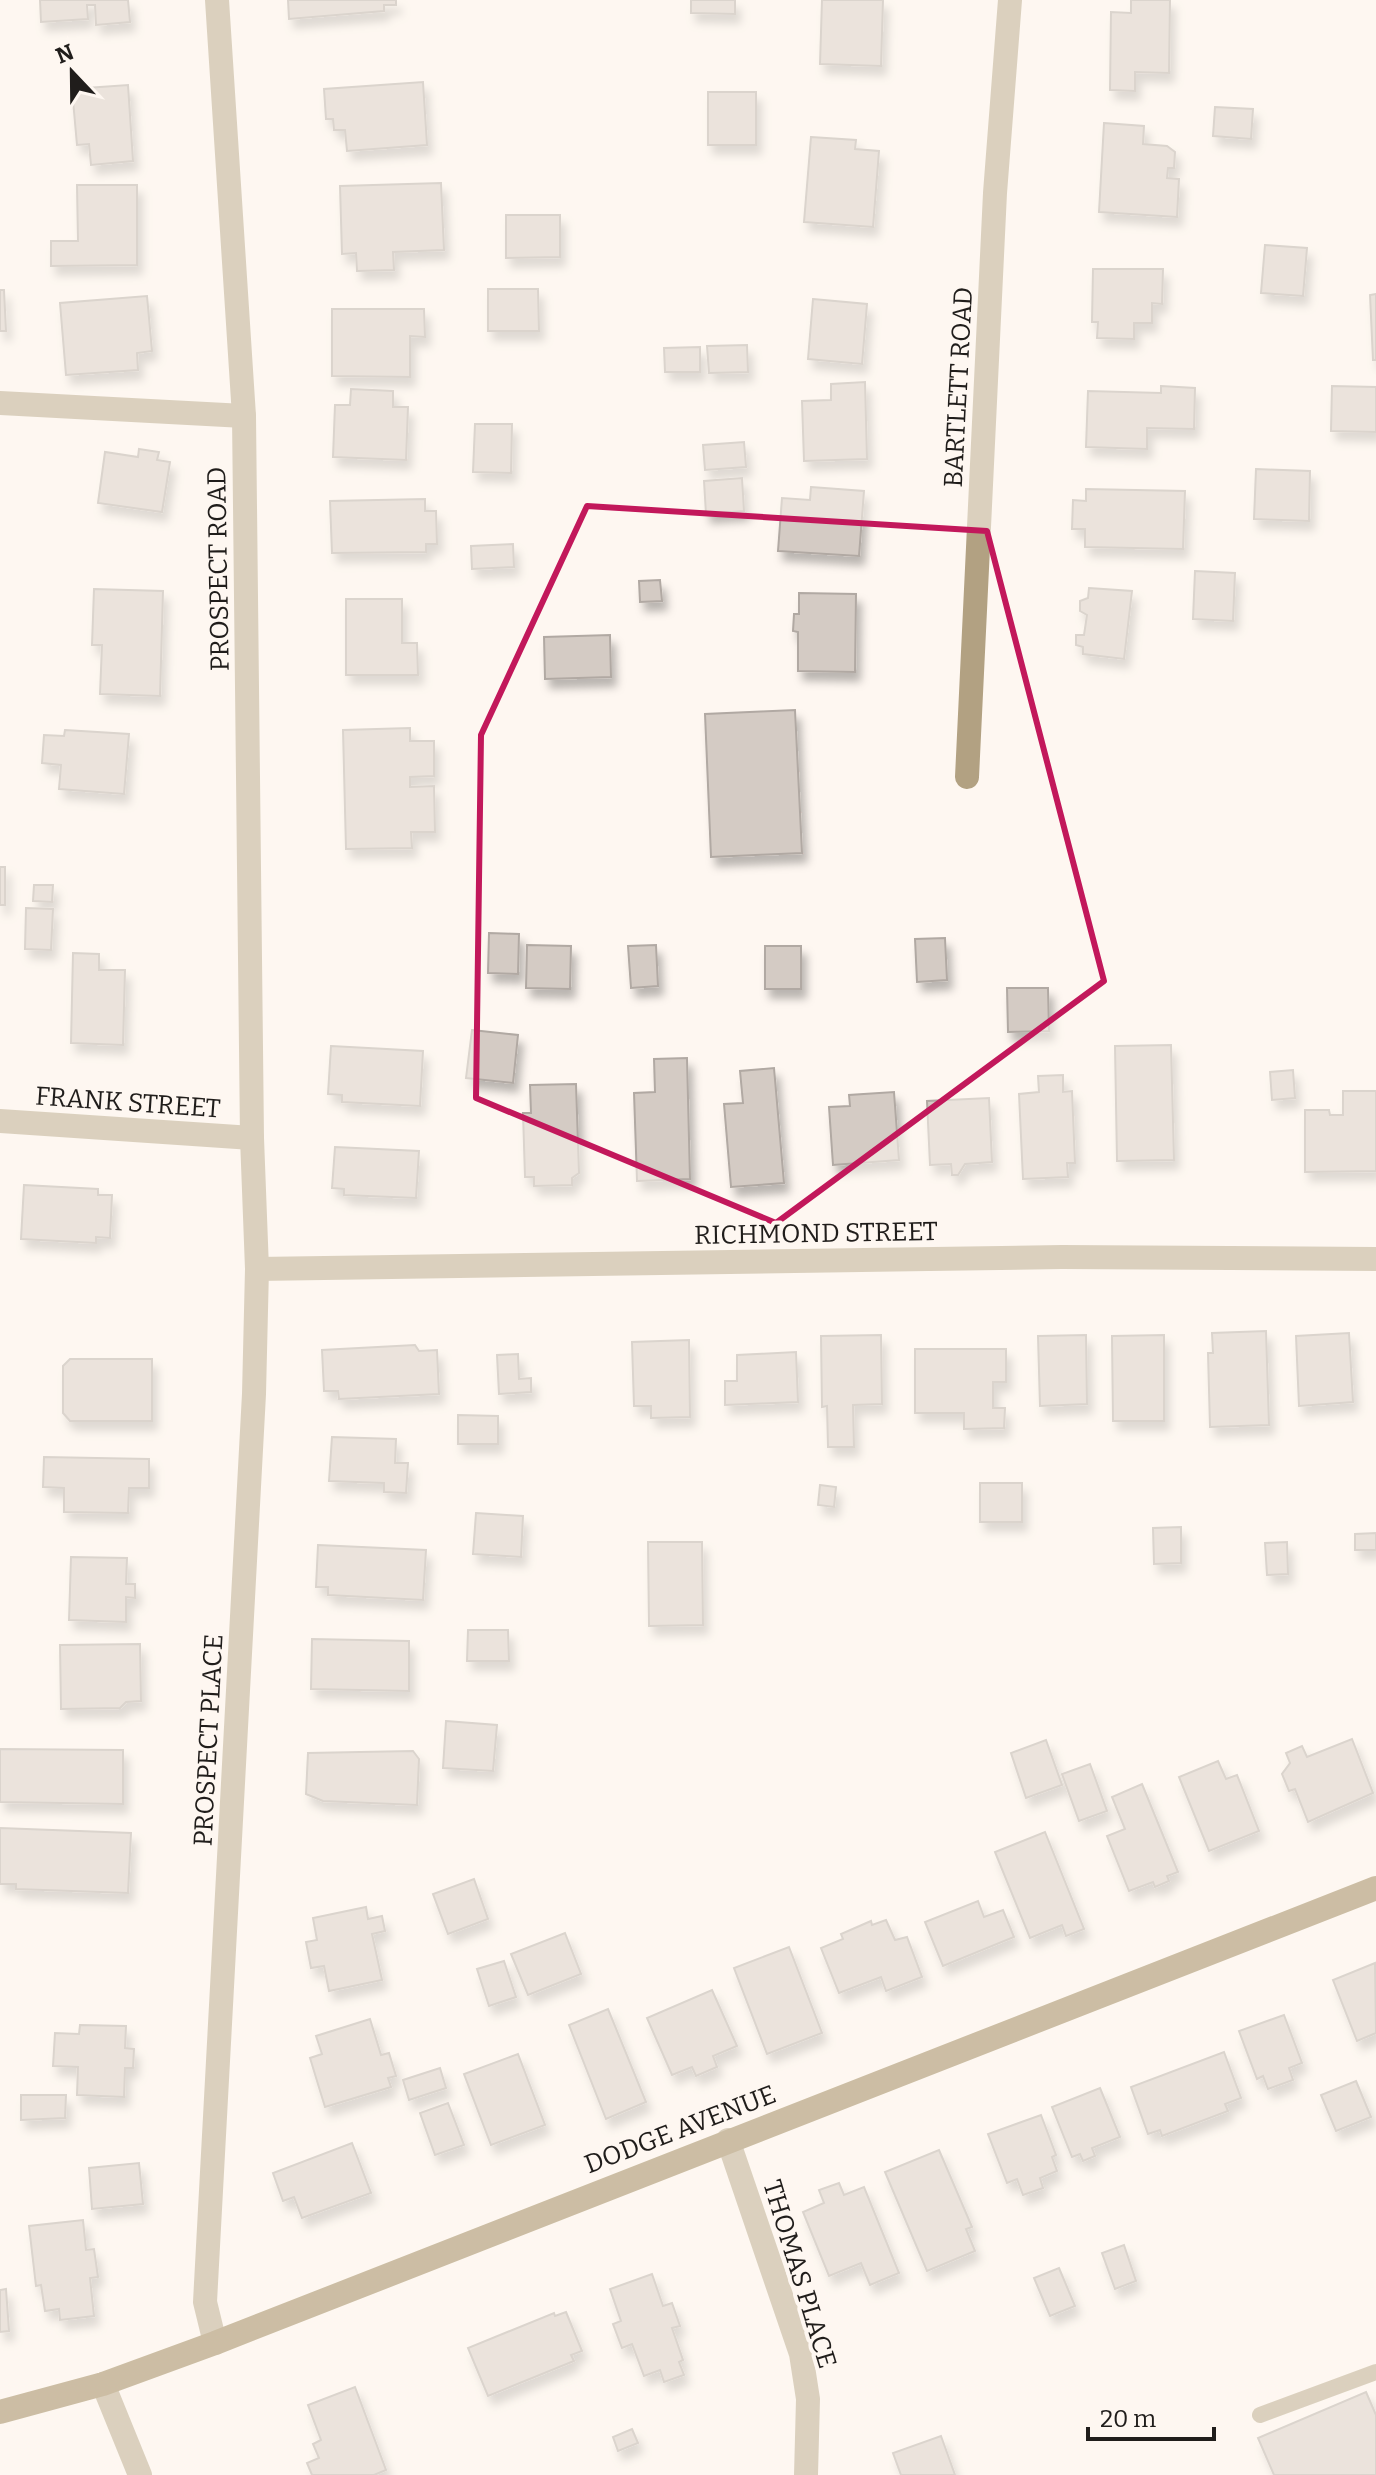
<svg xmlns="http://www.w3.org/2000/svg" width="1376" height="2475" viewBox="0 0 1376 2475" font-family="Bitter,serif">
	<defs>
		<filter id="shadow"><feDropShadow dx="5" dy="9" stdDeviation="4" flood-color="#0004"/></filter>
	</defs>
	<rect width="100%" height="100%" fill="#fef7f1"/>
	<g fill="#d4cbc4" stroke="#b1a9a3" stroke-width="2" filter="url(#shadow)">
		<polygon points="40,0 128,0 130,22 96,25 95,5 87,5 88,19 41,22"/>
		<polygon points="288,0 396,0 396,5 384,5 384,11 289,19"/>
		<polygon points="691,0 735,0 735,14 691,13"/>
		<polygon points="822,0 883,0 881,66 820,64"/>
		<polygon points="1131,0 1170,0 1169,73 1135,72 1135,91 1110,90 1111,12 1131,13"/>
		<polygon points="423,82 427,145 347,151 345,130 334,130 333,119 326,119 324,89"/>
		<polygon points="128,85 133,161 91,165 89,144 77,145 72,89"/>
		<rect x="708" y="92" width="48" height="53"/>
		<polygon points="1215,107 1253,109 1251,139 1213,136"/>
		<polygon points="1104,123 1144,126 1143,144 1167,146 1175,152 1174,168 1168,168 1167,178 1179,179 1177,217 1099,212"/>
		<polygon points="811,137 856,140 855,149 879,151 873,227 804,222"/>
		<polygon points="441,183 444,250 393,252 394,270 357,271 356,253 342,254 340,186"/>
		<polygon points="77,185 137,185 137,265 51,266 51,241 78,241"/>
		<polygon points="506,215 560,215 560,257 506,258"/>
		<polygon points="1265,245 1307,248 1303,296 1261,293"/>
		<polygon points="1093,269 1163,269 1162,304 1152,303 1152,323 1134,323 1134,339 1097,338 1098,322 1092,322"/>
		<polygon points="488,289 538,289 539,331 488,331"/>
		<polygon points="0,290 4,290 6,331 0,331"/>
		<polygon points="1376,294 1376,360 1373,360 1370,295"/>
		<polygon points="147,296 152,351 137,353 138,370 66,375 60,303"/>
		<polygon points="813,299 867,304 862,364 808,359"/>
		<polygon points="332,309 424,309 425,337 410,336 410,377 332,376"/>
		<polygon points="747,345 748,372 709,373 707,346"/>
		<polygon points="700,347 700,372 665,372 664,348"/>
		<polygon points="865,382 867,459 804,461 802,401 831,400 831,384"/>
		<polygon points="1161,386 1195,388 1194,429 1147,428 1147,449 1086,447 1088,391 1161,393"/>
		<polygon points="1332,386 1376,387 1376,432 1331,431"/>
		<polygon points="351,389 393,391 393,407 408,407 406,460 333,457 335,405 350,405"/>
		<polygon points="475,424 512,424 511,473 473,472"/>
		<polygon points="744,442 746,467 705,470 703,445"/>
		<polygon points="139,449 159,452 157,460 170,462 162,512 98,503 105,452 138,457"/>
		<polygon points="1256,469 1310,471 1309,521 1254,519"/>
		<polygon points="742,478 744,511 706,514 704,481"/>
		<polygon points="811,487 864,491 859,556 778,551 782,498 810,500"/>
		<polygon points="1086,489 1185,491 1183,549 1085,547 1085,529 1072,529 1073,500 1086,501"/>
		<polygon points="425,499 425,511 436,511 437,544 426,544 426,552 332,553 330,501"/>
		<polygon points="513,544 514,567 472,569 471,546"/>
		<polygon points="1195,571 1235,573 1233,621 1193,619"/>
		<polygon points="660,580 662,601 640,602 639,581"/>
		<polygon points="1089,588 1132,591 1124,659 1083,654 1083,647 1076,645 1076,635 1084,635 1087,615 1080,611 1080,601 1088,598"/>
		<polygon points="94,589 163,591 160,696 100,694 102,645 92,645"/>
		<polygon points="799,593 856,594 855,672 798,671 798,632 793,631 794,614 799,614"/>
		<polygon points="346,599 402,599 402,643 417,643 418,675 346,675"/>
		<polygon points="610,635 611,677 545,679 544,637"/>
		<polygon points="795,710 802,853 711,857 705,714"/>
		<polygon points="410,728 410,741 434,741 434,776 410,777 410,787 434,786 435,832 411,832 412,848 346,849 343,730"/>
		<polygon points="65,730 129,734 124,794 59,789 61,765 42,763 44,735 64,736"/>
		<rect x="0" y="867" width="5" height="38"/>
		<polygon points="34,885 53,885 52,902 33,901"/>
		<polygon points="26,908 53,909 51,950 25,949"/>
		<polygon points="489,933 519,934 518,974 488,973"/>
		<polygon points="945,938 947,980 917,982 915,939"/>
		<polygon points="527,945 571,946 570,989 526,988"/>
		<polygon points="656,945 658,986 631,988 628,946"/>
		<rect x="765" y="946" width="36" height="43"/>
		<polygon points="73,953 99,954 99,970 125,970 123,1045 71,1043"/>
		<polygon points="1007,988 1048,988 1049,1031 1008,1032"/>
		<polygon points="472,1030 518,1035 513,1083 466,1078"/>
		<polygon points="1171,1045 1174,1160 1117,1161 1115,1046"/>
		<polygon points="331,1046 423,1051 420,1106 342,1102 342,1095 328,1094"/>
		<polygon points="687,1058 690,1179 637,1181 634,1093 655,1092 654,1059"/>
		<polygon points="774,1068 784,1183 731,1187 724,1104 743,1103 740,1071"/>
		<polygon points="1293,1070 1295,1098 1272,1100 1270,1072"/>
		<polygon points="1063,1075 1063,1092 1072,1091 1075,1163 1067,1163 1068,1177 1023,1179 1019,1094 1039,1092 1038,1076"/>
		<polygon points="576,1084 579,1173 572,1178 572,1185 534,1186 534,1177 525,1177 523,1113 531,1113 530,1085"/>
		<polygon points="1343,1091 1376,1091 1376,1171 1305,1172 1305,1110 1329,1110 1330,1115 1343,1115"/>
		<polygon points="894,1092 899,1160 833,1165 829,1107 850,1106 849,1095"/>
		<polygon points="989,1098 992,1162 965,1164 958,1175 952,1175 951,1164 930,1165 927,1101"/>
		<polygon points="335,1147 419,1151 416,1198 344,1195 344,1189 332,1188"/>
		<polygon points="24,1185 98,1189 98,1195 112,1195 110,1238 96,1237 96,1243 21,1239"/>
		<polygon points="1266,1331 1269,1425 1210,1427 1208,1353 1213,1353 1212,1333"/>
		<polygon points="1349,1333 1353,1402 1299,1406 1296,1336"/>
		<polygon points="881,1335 882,1404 853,1405 854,1447 828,1447 827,1406 822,1407 821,1336"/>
		<polygon points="1086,1335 1087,1404 1040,1406 1038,1336"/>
		<polygon points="1164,1335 1164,1421 1113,1421 1112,1336"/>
		<polygon points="689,1340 690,1417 651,1418 651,1406 634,1406 632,1342"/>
		<polygon points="415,1345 419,1351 437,1350 439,1394 339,1399 338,1391 324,1391 322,1350"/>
		<polygon points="915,1349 1006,1349 1006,1382 993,1382 993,1408 1005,1408 1004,1428 964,1429 964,1413 915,1413"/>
		<polygon points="796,1352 798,1402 725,1405 725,1381 737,1381 737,1355"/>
		<polygon points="518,1354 519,1379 531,1378 531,1392 499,1394 497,1355"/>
		<polygon points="70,1359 152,1359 152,1421 70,1421 63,1413 63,1366"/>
		<polygon points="458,1415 498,1416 498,1444 458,1444"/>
		<polygon points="332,1437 396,1439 395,1463 408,1463 406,1493 384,1492 384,1483 329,1481"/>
		<polygon points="44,1457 149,1459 149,1488 129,1488 128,1513 64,1512 64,1488 43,1487"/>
		<rect x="980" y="1483" width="42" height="39"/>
		<polygon points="820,1485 836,1487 834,1507 818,1505"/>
		<polygon points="476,1513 523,1516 521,1557 473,1554"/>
		<polygon points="1181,1527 1181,1563 1154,1564 1153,1528"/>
		<polygon points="1376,1533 1376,1550 1355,1550 1355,1534"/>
		<polygon points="648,1542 702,1542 703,1625 649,1626"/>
		<polygon points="1287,1542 1288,1574 1267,1575 1265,1543"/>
		<polygon points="318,1545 426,1550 423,1600 328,1595 328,1587 316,1587"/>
		<polygon points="71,1557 127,1558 126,1584 135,1584 135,1598 126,1597 126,1622 69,1620"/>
		<polygon points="468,1630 508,1630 509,1661 467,1661"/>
		<polygon points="312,1639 409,1641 409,1691 311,1689"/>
		<polygon points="140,1644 141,1701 126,1702 120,1708 61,1709 60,1645"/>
		<polygon points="446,1721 497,1725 493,1771 443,1768"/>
		<polygon points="1352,1739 1373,1793 1308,1822 1295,1789 1289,1791 1282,1774 1290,1763 1286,1753 1302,1746 1307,1757"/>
		<polygon points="1046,1740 1062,1785 1026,1798 1011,1753"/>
		<polygon points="0,1749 123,1750 123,1804 0,1802"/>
		<polygon points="413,1751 419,1759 417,1805 323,1801 306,1794 308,1753"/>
		<polygon points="1218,1761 1226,1779 1237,1775 1259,1831 1209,1851 1179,1777"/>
		<polygon points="1090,1764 1107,1811 1079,1821 1062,1774"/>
		<polygon points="1142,1784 1178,1872 1167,1876 1169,1881 1155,1887 1153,1882 1129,1891 1107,1836 1125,1829 1112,1797"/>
		<polygon points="0,1828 131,1833 128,1893 16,1889 16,1884 0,1884"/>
		<polygon points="1045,1832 1084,1929 1066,1936 1062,1925 1030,1938 995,1852"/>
		<polygon points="474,1879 488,1919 448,1934 433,1894"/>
		<polygon points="978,1901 984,1917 1003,1910 1014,1937 943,1966 925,1922"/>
		<polygon points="366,1907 368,1919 382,1916 385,1931 372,1934 382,1980 329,1991 324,1966 311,1968 306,1942 317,1940 313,1918"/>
		<polygon points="886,1920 895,1940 907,1937 922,1977 886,1991 881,1977 839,1993 821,1948 843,1939 841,1934 871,1921 872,1925"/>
		<polygon points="565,1933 581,1974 528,1995 511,1954"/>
		<polygon points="789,1947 822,2033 767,2054 734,1968"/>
		<polygon points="504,1961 516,1997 489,2006 477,1969"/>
		<polygon points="1375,1963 1376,2033 1357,2041 1333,1980"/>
		<polygon points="712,1990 737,2046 713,2056 717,2067 696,2076 692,2067 672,2075 647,2018"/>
		<polygon points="608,2009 646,2102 606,2119 569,2025"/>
		<polygon points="1284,2015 1302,2063 1289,2068 1293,2080 1268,2089 1263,2076 1257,2079 1239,2031"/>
		<polygon points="370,2019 381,2055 389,2053 396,2076 388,2078 391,2087 325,2107 310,2058 322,2054 316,2036"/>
		<polygon points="80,2025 126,2026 125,2048 134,2049 133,2068 125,2068 124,2097 77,2095 78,2067 53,2066 55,2033 79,2034"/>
		<polygon points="1224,2052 1241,2098 1225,2104 1228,2111 1162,2136 1160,2130 1148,2134 1131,2087"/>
		<polygon points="518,2054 545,2125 491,2145 464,2074"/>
		<polygon points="440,2068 446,2088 409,2100 403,2080"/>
		<polygon points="1356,2081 1371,2117 1336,2131 1321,2095"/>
		<polygon points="1100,2088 1120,2137 1092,2148 1095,2156 1083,2161 1080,2154 1072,2157 1052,2107"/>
		<polygon points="21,2095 66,2095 65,2118 21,2120"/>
		<polygon points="448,2103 464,2145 435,2155 420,2113"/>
		<polygon points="1041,2115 1056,2155 1052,2157 1057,2171 1040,2178 1043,2188 1023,2195 1017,2179 1007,2183 988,2134"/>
		<polygon points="352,2143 371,2193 302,2218 294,2197 283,2201 273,2173"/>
		<polygon points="939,2150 972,2227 966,2229 975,2251 927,2271 885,2172"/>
		<polygon points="139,2163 143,2204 92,2209 89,2168"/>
		<polygon points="839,2183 844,2195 864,2187 899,2273 870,2285 861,2263 829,2276 803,2212 824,2203 819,2190"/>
		<polygon points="83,2220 86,2250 94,2249 98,2277 90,2278 94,2316 60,2320 59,2309 45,2311 41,2285 36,2286 29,2226"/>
		<polygon points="1124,2245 1136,2281 1115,2289 1102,2253"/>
		<polygon points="1059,2268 1075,2306 1050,2316 1034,2278"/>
		<polygon points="652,2274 663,2306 672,2303 680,2326 672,2328 683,2360 679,2362 684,2375 664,2382 660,2370 644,2376 632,2344 622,2348 613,2324 621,2321 610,2289"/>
		<polygon points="6,2289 9,2331 0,2332 0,2290"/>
		<polygon points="566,2312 582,2351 571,2355 574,2361 488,2396 468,2348 554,2313 555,2316"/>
		<polygon points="355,2387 386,2470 374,2475 312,2475 307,2463 319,2458 313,2444 321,2440 308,2405"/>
		<polygon points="1366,2392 1376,2415 1376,2475 1274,2475 1258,2438"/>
		<polygon points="632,2429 638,2443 618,2451 613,2437"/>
		<polygon points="941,2436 955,2475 901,2475 893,2453"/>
	</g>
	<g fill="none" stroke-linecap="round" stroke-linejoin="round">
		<polyline stroke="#b2a182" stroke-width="16" points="1260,2415 1376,2372"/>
		<g stroke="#b2a182" stroke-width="24">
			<polyline points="0,403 244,416"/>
			<polyline points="967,777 995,193 1010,0"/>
			<polyline points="0,1121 252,1138"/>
			<polyline points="257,1269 1062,1257 1376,1259"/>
			<polyline points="728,2140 801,2354 808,2399 806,2475"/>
			<polyline points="215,2343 205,2302 254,1394 257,1269 252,1138 244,416 217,0"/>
			<polyline points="103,2384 140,2475"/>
		</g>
		<polyline stroke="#907747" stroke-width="24" points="0,2412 103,2384 215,2343 1376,1888"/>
	</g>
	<path d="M0 0H1376V2475H0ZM587,506L987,531L1104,981L776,1223L476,1098L481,735Z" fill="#fef7f1" fill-opacity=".55" fill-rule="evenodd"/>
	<path fill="none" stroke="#c2185b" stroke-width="6" stroke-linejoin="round" d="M587,506L987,531L1104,981L776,1223L476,1098L481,735Z"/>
	<g text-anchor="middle" stroke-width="8" stroke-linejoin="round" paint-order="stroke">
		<g font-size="26" fill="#201d1b" stroke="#fef7f1">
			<text transform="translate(958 387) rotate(-87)" y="9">BARTLETT ROAD</text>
			<text transform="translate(218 569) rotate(-91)" y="9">PROSPECT ROAD</text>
			<text transform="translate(128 1102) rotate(4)" y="9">FRANK STREET</text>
			<text transform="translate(816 1233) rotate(-1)" y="9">RICHMOND STREET</text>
			<text transform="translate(208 1740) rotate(-87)" y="9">PROSPECT PLACE</text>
			<text transform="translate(680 2129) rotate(-21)" y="9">DODGE AVENUE</text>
			<text transform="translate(800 2274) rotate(73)" y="9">THOMAS PLACE</text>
		</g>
	</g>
	<g transform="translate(72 72) rotate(338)" stroke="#fef7f1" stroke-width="6" paint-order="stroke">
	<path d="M0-6L14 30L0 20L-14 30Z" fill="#201d1b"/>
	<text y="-12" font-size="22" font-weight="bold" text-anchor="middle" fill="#201d1b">N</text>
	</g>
	<path d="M1088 2427v12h126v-12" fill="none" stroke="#201d1b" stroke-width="4"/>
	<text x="1100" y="2427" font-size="24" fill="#201d1b" stroke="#fef7f1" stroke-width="6" paint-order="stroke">20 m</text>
</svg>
